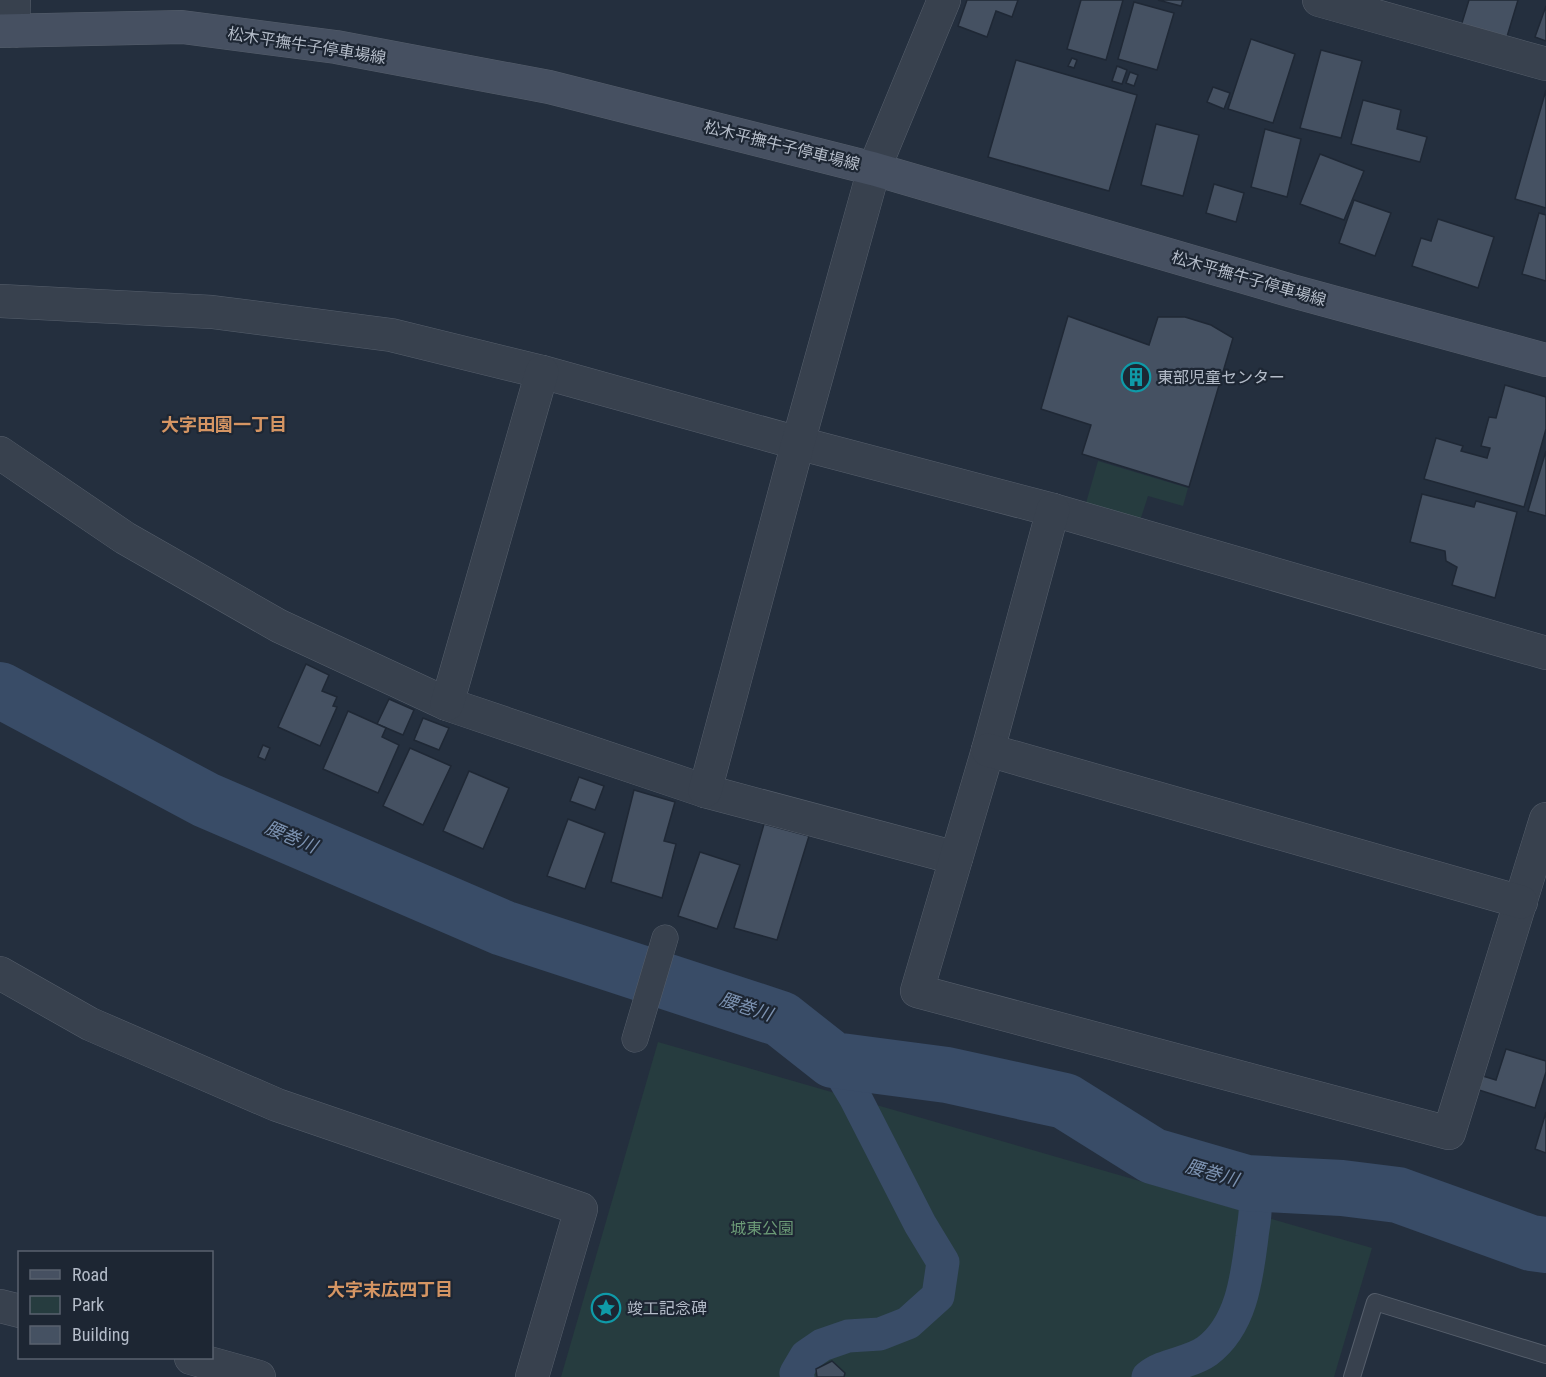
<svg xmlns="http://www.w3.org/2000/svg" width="1546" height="1377" viewBox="0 0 1546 1377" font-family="'Roboto Condensed','Noto Sans JP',sans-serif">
	<rect width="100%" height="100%" fill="#242f3e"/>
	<g fill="#263c3f">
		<polygon points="1098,461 1188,488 1183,506 1148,496 1139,524 1084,510"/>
		<polygon points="658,1042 1372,1248 1334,1377 561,1377"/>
	</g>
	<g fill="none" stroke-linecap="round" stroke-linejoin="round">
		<g stroke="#394c67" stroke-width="33">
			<polyline points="798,1377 796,1373 806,1356 822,1345 848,1336 880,1334 908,1323 938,1296 943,1262 920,1224 855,1097 833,1060"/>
			<path d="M1148,1377C1165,1363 1189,1364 1207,1351C1242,1325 1247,1276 1252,1237C1253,1227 1256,1215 1255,1205C1254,1198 1248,1190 1246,1183"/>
		</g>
		<polyline stroke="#394c67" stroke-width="56" points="0,690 206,800 503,928 781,1019 833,1060 947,1075 1065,1101 1153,1156 1246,1183 1342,1188 1398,1195 1531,1243 1546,1245"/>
	</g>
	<g fill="#455162" stroke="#1f2835" stroke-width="1.5">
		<polygon points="967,0 1018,0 1012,17 996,11 987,37 958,26"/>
		<polygon points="1081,0 1123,0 1106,60 1067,49"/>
		<polygon points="1158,0 1183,0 1181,6"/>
		<polygon points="1469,0 1518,0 1506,40 1461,26"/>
		<polygon points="1134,2 1174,13 1157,70 1118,59"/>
		<polygon points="1546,6 1546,41 1535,37"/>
		<polygon points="1251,39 1295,54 1273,123 1228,109"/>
		<polygon points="1321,50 1362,61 1341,138 1300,128"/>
		<polygon points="1072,58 1077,60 1074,68 1068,66"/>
		<polygon points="1016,60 1137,95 1109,191 988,157"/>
		<polygon points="1117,66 1127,70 1122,84 1112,81"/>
		<polygon points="1130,72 1138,75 1134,86 1126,83"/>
		<polygon points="1213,87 1230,93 1224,109 1207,102"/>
		<polygon points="1546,90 1546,208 1515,199"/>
		<polygon points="1363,100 1401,110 1397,129 1427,137 1420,162 1351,144"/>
		<polygon points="1156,124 1199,135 1183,196 1141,185"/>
		<polygon points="1265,129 1301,139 1287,197 1251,187"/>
		<polygon points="1320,154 1364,171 1344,220 1300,204"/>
		<polygon points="1214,184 1244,193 1236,222 1206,213"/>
		<polygon points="1354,200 1391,213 1375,256 1339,243"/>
		<polygon points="1539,213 1546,215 1546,281 1522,274"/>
		<polygon points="1438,219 1494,237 1478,288 1412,266 1421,238 1431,241"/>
		<polygon points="1068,316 1149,345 1158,317 1185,317 1211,325 1233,338 1189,487 1082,454 1091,425 1041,409"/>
		<polygon points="1505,385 1546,397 1546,429 1524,507 1424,479 1436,438 1463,446 1461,451 1487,458 1490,448 1481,446 1489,417 1496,418"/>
		<polygon points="1546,451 1546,516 1528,511"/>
		<polygon points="1422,494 1474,507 1476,501 1517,512 1495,598 1452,585 1457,567 1446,561 1445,551 1410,542"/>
		<polygon points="306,664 329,675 322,691 337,697 333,706 337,707 320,746 278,727"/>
		<polygon points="389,699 414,710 403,735 377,724"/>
		<polygon points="348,711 386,728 382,737 399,745 378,793 323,769"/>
		<polygon points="423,718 449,728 439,750 414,740"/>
		<polygon points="263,745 270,748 265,760 258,757"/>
		<polygon points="410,748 451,766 423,825 383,806"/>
		<polygon points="469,771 509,788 483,849 443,831"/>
		<polygon points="579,777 604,786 595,810 570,801"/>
		<polygon points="634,790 675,802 664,841 676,844 662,898 611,882"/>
		<polygon points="568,819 605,833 585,889 547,876"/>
		<polygon points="764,824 809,836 777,940 734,928"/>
		<polygon points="700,852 740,865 717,929 678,916"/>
		<polygon points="1506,1049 1546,1061 1546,1072 1535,1108 1479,1090 1483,1076 1496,1080"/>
		<polygon points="1546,1112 1546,1153 1535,1149"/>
		<polygon points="832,1361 845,1373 844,1377 817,1377 816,1369"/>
	</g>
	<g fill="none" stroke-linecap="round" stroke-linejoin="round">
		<g stroke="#565f6c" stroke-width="18">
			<polyline id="service" points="1352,1377 1375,1302 1546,1355"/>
		</g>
		<g stroke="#565f6c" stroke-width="27">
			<polyline id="pedestrian" points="635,1039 665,938"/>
		</g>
		<g stroke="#565f6c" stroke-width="34">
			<g id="minor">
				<polyline points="1319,0 1546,64"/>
				<polyline points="13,31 14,0"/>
				<polyline points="0,301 212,312 391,335 542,372 798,443 1053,510 1546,653"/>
				<polyline points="0,453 125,538 279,626 447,704 705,791 956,858"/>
				<polyline points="1053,510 988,750 917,991 1449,1133 1546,819"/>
				<polyline points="447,704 542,372"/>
				<polyline points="988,750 1521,902"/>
				<polyline points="705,791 798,443 874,169 944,0"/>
				<polyline points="0,973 90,1024 277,1105 581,1209 532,1377"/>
				<polyline points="0,1306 20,1311"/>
				<polyline points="191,1358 259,1377"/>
			</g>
		</g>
		<g stroke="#565f6c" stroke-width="34">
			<polyline id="secondary" points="0,31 182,27 336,47 549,87 874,169 1292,291 1546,360"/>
		</g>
		<use href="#service" stroke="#38414e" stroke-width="16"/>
		<use href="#pedestrian" stroke="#38414e" stroke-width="26"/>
		<use href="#minor" stroke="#38414e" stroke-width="33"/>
		<use href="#secondary" stroke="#465061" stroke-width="33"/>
	</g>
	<defs>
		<g id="building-ring" transform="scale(1.5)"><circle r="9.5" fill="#1d2633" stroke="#0f9aa8" stroke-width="1.5"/><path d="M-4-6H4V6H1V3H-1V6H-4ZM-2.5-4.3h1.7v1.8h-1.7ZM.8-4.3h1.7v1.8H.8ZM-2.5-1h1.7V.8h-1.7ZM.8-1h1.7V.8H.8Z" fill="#0f9aa8"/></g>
		<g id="sight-ring" transform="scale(1.5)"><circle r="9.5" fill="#1d2633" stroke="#0f9aa8" stroke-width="1.5"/><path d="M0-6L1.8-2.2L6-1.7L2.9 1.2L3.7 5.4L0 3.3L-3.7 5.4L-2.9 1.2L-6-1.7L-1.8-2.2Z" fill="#0f9aa8"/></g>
	</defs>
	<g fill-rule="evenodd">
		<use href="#building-ring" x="1136" y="377"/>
		<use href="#sight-ring" x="606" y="1308"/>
	</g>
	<g text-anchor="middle" stroke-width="4.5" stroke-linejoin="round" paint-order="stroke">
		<g font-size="16" fill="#b4bcc9" stroke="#1d2633">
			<text transform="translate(307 45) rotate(9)" y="6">松木平撫牛子停車場線</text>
			<text transform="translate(782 145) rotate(14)" y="6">松木平撫牛子停車場線</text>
			<text transform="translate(1249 278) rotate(16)" y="6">松木平撫牛子停車場線</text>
		</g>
		<g font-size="16" fill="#b4bcc9" stroke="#1d2633" text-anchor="start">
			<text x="1157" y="383">東部児童センター</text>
			<text x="627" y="1314">竣工記念碑</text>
		</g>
		<g font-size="16" fill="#6b9a76" stroke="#1d2633">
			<text x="762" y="1234">城東公園</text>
		</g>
		<g font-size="18" font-weight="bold" fill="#d59563" stroke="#1d2633">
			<text x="224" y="431">大字田園一丁目</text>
			<text x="390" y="1296">大字末広四丁目</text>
		</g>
		<g font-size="18" font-style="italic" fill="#7c92b1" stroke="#1d2633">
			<text transform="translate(291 837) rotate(23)" y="6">腰巻川</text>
			<text transform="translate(746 1007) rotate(18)" y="6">腰巻川</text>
			<text transform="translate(1212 1173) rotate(16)" y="6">腰巻川</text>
		</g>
	</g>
	<rect x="18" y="1251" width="195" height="108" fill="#1d2633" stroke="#59626f" stroke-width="1.5"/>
	<rect x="30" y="1270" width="30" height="9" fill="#465061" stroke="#59626f" stroke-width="1.5"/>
	<text x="72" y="1281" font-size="18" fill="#b4bcc9">Road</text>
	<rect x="30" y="1296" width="30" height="18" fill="#263c3f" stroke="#59626f" stroke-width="1.5"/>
	<text x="72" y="1311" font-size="18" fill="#b4bcc9">Park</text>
	<rect x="30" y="1326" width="30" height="18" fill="#455162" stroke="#59626f" stroke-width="1.5"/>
	<text x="72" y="1341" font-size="18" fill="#b4bcc9">Building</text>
</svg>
